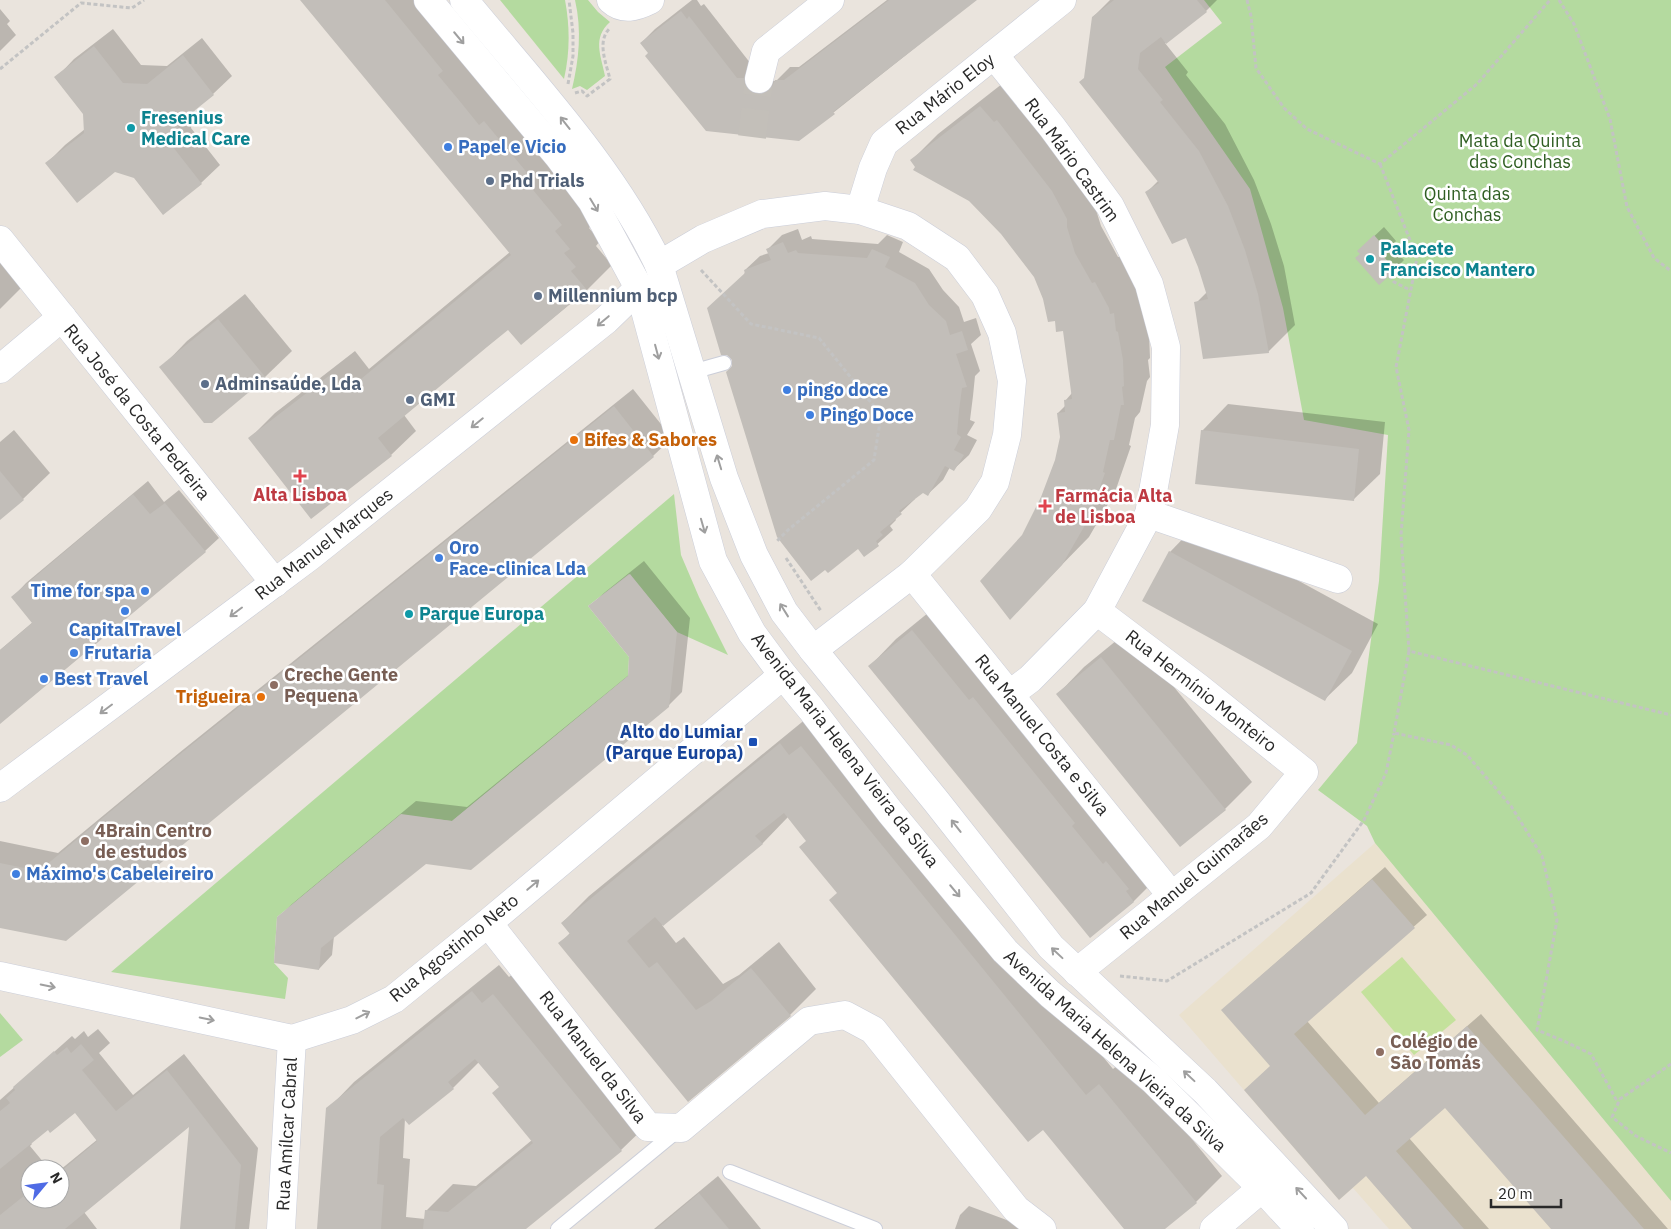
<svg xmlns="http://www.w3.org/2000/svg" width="1671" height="1229" viewBox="0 0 1671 1229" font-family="'IBM Plex Sans',sans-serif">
	<rect width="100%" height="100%" fill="#eae4dd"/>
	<polygon fill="#eae1ce" points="1375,843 1671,1201 1671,1229 1389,1229 1353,1188 1339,1200 1179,1015"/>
	<g fill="#b4da9f">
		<path d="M500,0H565C570,27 570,52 564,79Z"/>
		<path d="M575,0H588L598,12L610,22C592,38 601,55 605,76L587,90L580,86L572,89C579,60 582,30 575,0Z"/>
		<polygon points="1204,0 1671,0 1671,1201 1375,843 1367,826 1318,790 1357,743 1379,581 1388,435 1304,420 1283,308 1250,189 1165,67 1222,23"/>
		<polygon points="674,494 681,555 699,597 728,655 677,632 629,574 588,606 629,657 628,676 452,821 401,815 277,917 274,963 288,978 285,999 111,972"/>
		<polygon points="0,1013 23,1040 0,1057"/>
	</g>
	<polygon fill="#c4e19c" points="1402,957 1456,1020 1414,1055 1361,992"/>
	<g fill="#0003" fill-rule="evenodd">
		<polygon points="302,0 430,0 594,223 589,228 600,241 596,246 612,265 587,290 521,344 509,328 404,415 416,431 391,455 250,438 275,413 355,351 369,369 510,252"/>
		<polygon points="692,0 697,0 701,6 704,4 751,64 770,81 776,81 790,67 799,67 887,0 975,0 799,140 649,53 641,43 655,29"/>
		<polygon points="1110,0 1217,0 1206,11 1165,43 1188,72 1186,75 1225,124 1254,180 1271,224 1284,266 1295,325 1268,352 1196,303 1207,292 1199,266 1187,236 1146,193 1159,180 1086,77 1093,17"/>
		<polygon points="0,9 10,21 7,24 16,35 0,51"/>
		<polygon points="113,29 141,65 167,66 202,38 232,76 213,94 195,108 191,128 220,165 201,183 163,213 134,177 115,171 47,163 65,145 85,129 84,114 56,78 74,59"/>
		<polygon points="1007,80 1093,200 1101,226 1118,257 1122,256 1135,281 1149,333 1150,358 1148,360 1150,377 1147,381 1140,412 1135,418 1129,445 1131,446 1115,492 1089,537 1010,618 1023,535 1042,497 1056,460 1061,437 1058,413 1066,405 1065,401 1072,393 1064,330 1056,319 1044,299 1035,277 1002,234 970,200 916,167 912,160 938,134"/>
		<polygon points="1384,227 1396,241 1391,246 1404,260 1395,269 1361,254 1368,242"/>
		<polygon points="798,229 802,240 811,236 812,239 878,244 887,235 903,242 899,252 929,269 943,290 959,307 964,322 976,318 981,335 971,344 980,371 975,376 973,396 970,420 975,422 967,435 977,440 969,455 954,469 950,467 943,480 928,494 923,491 915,498 915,499 895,518 896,520 890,526 893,530 864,556 734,366 745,270 760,256 769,253 768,249 782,235"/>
		<polygon points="0,243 30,279 0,309"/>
		<polygon points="245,294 292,351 265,377 161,368 187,341"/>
		<polygon points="633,389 672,438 653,456 66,940 0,927 0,841 58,853 179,753"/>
		<polygon points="1228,404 1385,422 1380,474 1353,500 1202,431"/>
		<polygon points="14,430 50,473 23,499 0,518 0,442"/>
		<polygon points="148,481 164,502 179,490 219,538 205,551 0,722 0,650 33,622 13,597 26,583"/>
		<polygon points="1196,525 1378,624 1352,673 1325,699 1170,552"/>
		<polygon points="644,561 690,618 682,692 668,706 426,863 334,936 332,955 319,969 278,918 292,904 416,801 467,807 630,674 630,656 590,606 604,593"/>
		<polygon points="939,604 1160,875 1134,901 1091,936 870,666 896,639"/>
		<polygon points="1128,631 1252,782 1225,809 1181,845 1058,694 1084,667"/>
		<polygon points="807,718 828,720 1113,1069 1126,1058 1222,1176 1196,1202 1163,1229 1125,1229 1043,1128 838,893 808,840 788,817 762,844 662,925 676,943 684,937 723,984 739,975 779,942 816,989 790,1015 688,1100 560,943 570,933 562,923 589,896"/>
		<polygon points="1385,867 1427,915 1307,1021 1379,1103 1481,1014 1668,1229 1553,1229 1445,1106 1409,1138 1489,1229 1414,1229 1271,1066 1236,998"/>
		<path d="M499,965L509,977L520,968L648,1124L621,1150L525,1229H318L328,1109L354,1082ZM479,1062L500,1087L532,1140L476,1186L453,1184L426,1211L425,1219L406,1217L410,1159L403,1158L405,1118L453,1088Z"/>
		<path d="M98,1029L110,1043L99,1053L133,1095L184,1054L258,1148L249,1229H182L191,1124L84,1212L97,1229H0V1100L72,1036L75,1039L84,1031L88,1037ZM75,1111L98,1139L60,1170V1199H30V1169H49L30,1146L32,1144L30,1142L48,1128Z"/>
		<polygon points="718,1176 761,1229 654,1229"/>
		<polygon points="969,1206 1020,1225 1018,1229 955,1229 960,1215"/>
	</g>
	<g fill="#c2beb9">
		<polygon points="300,0 385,0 443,71 438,75 458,99 479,125 484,121 529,175 524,179 562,225 555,231 570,249 564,253 576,267 571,271 587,290 521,345 508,330 487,347 378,438 392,456 311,519 248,438 330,375 344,393 511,255"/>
		<polygon points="889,0 977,0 833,112 835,114 799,141 706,131 645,56 648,53 640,43 681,11 687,19 689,16 737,78 744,78 744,84 748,90 755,94 763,94 771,89 775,80 784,80"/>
		<polygon points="1114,0 1197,0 1207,12 1166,44 1161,37 1140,53 1138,69 1163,100 1160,102 1199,151 1228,206 1245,250 1258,294 1269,353 1203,359 1194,302 1208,299 1198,267 1186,238 1172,244 1145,192 1159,183 1079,82 1084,78 1092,17"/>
		<polygon points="94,46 123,83 147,84 183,55 214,95 179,123 173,147 202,184 163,215 134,178 115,172 77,203 45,163 84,133 83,114 54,77"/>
		<polygon points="980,106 994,122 997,120 1052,191 1067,219 1067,227 1075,253 1092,283 1095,282 1109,308 1110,314 1114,313 1116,331 1118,332 1123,360 1124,386 1122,387 1124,405 1121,405 1114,440 1110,440 1103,472 1105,473 1088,520 1062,565 1010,620 980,581 1022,535 1041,497 1055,460 1060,437 1057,413 1065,412 1064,400 1072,399 1063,331 1056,332 1055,321 1048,322 1043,299 1034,277 1001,234 969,201 913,170 915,167 910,160"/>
		<polygon points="1374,235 1388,251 1383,256 1396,270 1379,285 1355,258 1360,254 1357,251"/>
		<polygon points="783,242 788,253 796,250 798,253 867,258 872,249 890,257 885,267 915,283 929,305 946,321 950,335 962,331 968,350 956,354 967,387 962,388 959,411 957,434 961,437 954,450 964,455 954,471 945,466 928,496 923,493 899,511 902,514 880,532 883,535 876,541 879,546 864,557 858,549 828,573 825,570 811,581 777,537 726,372 732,366 732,360 727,355 721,355 707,308 745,273 744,270 771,260 766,249"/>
		<polygon points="218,319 266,378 212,423 204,423 159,367"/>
		<polygon points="614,406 654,457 66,941 0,928 0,863 39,871 159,771"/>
		<polygon points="1201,430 1359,449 1354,501 1195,484"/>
		<polygon points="0,471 24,500 0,520"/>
		<polygon points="133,494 150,514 165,503 206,552 0,724 0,650 32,623 11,597"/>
		<polygon points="1169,551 1352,651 1325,701 1142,601"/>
		<polygon points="630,574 677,632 669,707 471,870 426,864 321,948 319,970 274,963 277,917 401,814 452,821 628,676 629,657 588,606"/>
		<polygon points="912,630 969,700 973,697 1075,823 1072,826 1103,864 1106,861 1129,889 1126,891 1134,902 1090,938 868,666"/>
		<polygon points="1101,657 1226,810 1180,847 1056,694"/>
		<polygon points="780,743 789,755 801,746 1086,1095 1099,1084 1197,1203 1165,1229 1124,1229 1043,1130 1028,1142 829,900 837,893 799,847 806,841 784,813 755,836 763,844 712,886 663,926 655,917 627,941 649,968 657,962 696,1010 711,1001 751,968 791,1016 688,1102 558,943 570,934 561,923"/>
		<polygon points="1372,879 1415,928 1294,1034 1365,1115 1467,1026 1644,1229 1551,1229 1445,1108 1396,1151 1464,1229 1412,1229 1366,1176 1339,1200 1244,1090 1270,1066 1221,1010"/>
		<polygon points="472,991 482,1003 493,994 622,1151 526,1229 423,1229 425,1210 448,1212 533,1143 492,1093 499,1087 475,1059 448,1082 454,1089 409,1125 403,1118 380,1137 377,1184 384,1185 381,1229 317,1229 326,1108"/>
		<polygon points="81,1044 94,1060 82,1070 116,1111 167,1070 241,1165 235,1229 180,1229 189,1127 65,1229 0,1229 0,1215 30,1191 30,1199 60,1199 60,1172 97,1141 75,1113 50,1133 48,1130 0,1169 0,1111 10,1103 6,1098 15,1090 13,1087 54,1051 57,1055 67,1047 71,1053"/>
		<polygon points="699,1193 729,1229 656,1229"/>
	</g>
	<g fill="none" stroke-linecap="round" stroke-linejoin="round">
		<polyline stroke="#c3bfb9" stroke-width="28" stroke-dasharray="28 14" stroke-linecap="butt" points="752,137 759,79"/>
		<g stroke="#cbced9" stroke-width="16">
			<g id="service">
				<polyline points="692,372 724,363"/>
				<polyline points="730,1172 875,1229"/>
				<polyline points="558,1229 678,1130"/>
			</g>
		</g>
		<g stroke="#cbced9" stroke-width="29">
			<g id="minor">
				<path d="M611,0C623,11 636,7 650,0"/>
				<polyline points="994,55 1052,127 1110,206 1149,284 1166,347 1165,425 1149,514 1097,611 1030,679 1010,694"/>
				<polyline points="759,79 766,51 830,0"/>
				<polyline points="860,210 873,168 884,143 1062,0"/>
				<polyline points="0,240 275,583"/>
				<polyline points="659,265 703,239 762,214 825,206 860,210 908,226 957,258 985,295 1002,333 1012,381 1007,435 995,482 978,509 912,574 813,650"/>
				<polyline points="0,369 62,317"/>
				<polyline points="1149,514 1338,579"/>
				<polyline points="912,574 1172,896"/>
				<polyline points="0,788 309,557 606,320 639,288"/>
				<polyline points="488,923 648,1127 681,1128 809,1021 845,1015 873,1030 1016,1209 1042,1229"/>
				<polyline points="1077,972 1259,826 1304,772 1199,688 1097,611"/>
				<polyline points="0,976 292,1039 352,1020 394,999 488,923 783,675"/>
				<polyline points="281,1229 292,1039"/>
				<polyline points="1214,1229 1262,1188"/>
			</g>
		</g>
		<g stroke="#cbced9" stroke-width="29">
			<g id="tertiary">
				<polyline points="428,0 559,157 592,201 639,288 713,561 752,633 783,675 811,709 890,812 1005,951 1050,994 1153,1080 1262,1188 1300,1229"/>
				<path d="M464,0C532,83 613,168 659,265L724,478L754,555L784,612L813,650L936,801L1051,947L1205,1091L1334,1229"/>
			</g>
		</g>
		<g stroke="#c3c3c3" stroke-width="3" stroke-dasharray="4 2.5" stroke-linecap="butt">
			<polyline points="1247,0 1251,16 1256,68 1284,108 1307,129 1380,164 1477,84 1550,0"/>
			<polyline points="1559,0 1574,24 1610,119 1627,207 1654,258 1671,271"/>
			<polyline points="0,69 81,3 132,8 144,0"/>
			<polyline points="568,84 573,56 573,33 569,0"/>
			<path d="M575,93L582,91L587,96L610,79C606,63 597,42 609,29"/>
			<polyline points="1380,164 1417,258 1396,367 1409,430 1401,535 1409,651 1671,715"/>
			<polyline points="701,270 751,324 819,338 881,415 874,460 788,530 776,542"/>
			<polyline points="1389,276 1394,282 1410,290"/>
			<polyline points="786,558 821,611"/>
			<polyline points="1409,651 1394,733 1451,745 1467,755 1511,806 1542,856 1557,920 1537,1030 1566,1042 1591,1054 1618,1103"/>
			<polyline points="1120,976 1167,981 1311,893 1364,820 1386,773 1394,733"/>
			<polyline points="1671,1064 1620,1099 1612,1117 1636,1136 1671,1153"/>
		</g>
		<use href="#service" stroke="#fff" stroke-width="14"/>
		<use href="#minor" stroke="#fff" stroke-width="28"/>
		<use href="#tertiary" stroke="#fff" stroke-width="28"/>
	</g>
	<defs><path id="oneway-shaft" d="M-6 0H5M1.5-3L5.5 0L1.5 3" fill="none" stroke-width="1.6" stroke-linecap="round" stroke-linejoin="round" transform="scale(1.25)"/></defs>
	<g stroke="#9f9f9f">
		<use href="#oneway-shaft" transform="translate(459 38) rotate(50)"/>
		<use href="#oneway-shaft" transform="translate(565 123) rotate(-128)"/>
		<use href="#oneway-shaft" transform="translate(594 205) rotate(59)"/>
		<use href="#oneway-shaft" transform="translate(603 321) rotate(140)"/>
		<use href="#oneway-shaft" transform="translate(657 352) rotate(75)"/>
		<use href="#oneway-shaft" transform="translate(477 423) rotate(141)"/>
		<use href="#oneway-shaft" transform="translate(719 462) rotate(-107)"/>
		<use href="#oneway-shaft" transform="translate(703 526) rotate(74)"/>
		<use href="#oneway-shaft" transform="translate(784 610) rotate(-122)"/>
		<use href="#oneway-shaft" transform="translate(236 612) rotate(143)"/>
		<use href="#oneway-shaft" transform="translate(106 709) rotate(143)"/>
		<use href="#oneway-shaft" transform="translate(956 826) rotate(-128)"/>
		<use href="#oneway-shaft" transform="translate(533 885) rotate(-40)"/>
		<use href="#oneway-shaft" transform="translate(955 891) rotate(50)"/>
		<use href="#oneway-shaft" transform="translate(1057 953) rotate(-137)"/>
		<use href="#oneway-shaft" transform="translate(48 986) rotate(12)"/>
		<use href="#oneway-shaft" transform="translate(363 1015) rotate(-27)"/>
		<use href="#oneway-shaft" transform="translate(207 1019) rotate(12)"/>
		<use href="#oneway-shaft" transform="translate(1189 1076) rotate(-137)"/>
		<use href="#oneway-shaft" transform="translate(1301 1193) rotate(-133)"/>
	</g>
	<g fill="#0f9aa8" stroke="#fff" stroke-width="2">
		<circle cx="131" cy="128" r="5"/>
		<circle cx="1370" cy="259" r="5"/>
		<circle cx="409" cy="614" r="5"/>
	</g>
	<g fill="#3f7fe0" stroke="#fff" stroke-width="2">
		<circle cx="448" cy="147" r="5"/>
		<circle cx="787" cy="390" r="5"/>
		<circle cx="810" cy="415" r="5"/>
		<circle cx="439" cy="558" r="5"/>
		<circle cx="145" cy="591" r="5"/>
		<circle cx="125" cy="611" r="5"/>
		<circle cx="74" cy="653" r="5"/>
		<circle cx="44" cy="679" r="5"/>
		<circle cx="16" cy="874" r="5"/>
	</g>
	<g fill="#5c6f8a" stroke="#fff" stroke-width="2">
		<circle cx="490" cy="181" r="5"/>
		<circle cx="538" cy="296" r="5"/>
		<circle cx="205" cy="384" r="5"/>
		<circle cx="410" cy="400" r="5"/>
	</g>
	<g fill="#e8710a" stroke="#fff" stroke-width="2">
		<circle cx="574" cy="440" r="5"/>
		<circle cx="261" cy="697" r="5"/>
	</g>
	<g fill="#e0444e" stroke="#fff" stroke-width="2">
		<path d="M297.5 468.5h5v5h5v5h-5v5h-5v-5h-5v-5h5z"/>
		<path d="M1042.5 498.5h5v5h5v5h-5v5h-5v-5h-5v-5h5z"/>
	</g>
	<g fill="#8d6e63" stroke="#fff" stroke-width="2">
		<circle cx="274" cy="685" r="5"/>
		<circle cx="85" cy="841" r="5"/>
		<circle cx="1380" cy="1052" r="5"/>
	</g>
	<rect fill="#1a4fb4" stroke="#fff" stroke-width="2" x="748" y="737" width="10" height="10" rx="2.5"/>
	<g text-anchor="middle" stroke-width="5" stroke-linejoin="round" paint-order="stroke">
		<g font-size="18" fill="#292929" stroke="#fff">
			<text transform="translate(945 94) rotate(-38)" y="6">Rua Mário Eloy</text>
			<text transform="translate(1072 160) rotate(54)" y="6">Rua Mário Castrim</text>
			<text transform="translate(137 412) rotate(51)" y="6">Rua José da Costa Pedreira</text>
			<text transform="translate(324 544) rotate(-38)" y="6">Rua Manuel Marques</text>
			<text transform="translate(1201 691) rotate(38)" y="6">Rua Hermínio Monteiro</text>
			<text transform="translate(1042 735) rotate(51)" y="6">Rua Manuel Costa e Silva</text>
			<text transform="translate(845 750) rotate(52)" y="6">Avenida Maria Helena Vieira da Silva</text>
			<text transform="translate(1194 876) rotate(-40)" y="6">Rua Manuel Guimarães</text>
			<text transform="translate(454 948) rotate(-39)" y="6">Rua Agostinho Neto</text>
			<text transform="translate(1115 1051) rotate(42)" y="6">Avenida Maria Helena Vieira da Silva</text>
			<text transform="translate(593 1057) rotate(52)" y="6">Rua Manuel da Silva</text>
			<text transform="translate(287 1134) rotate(-87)" y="6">Rua Amílcar Cabral</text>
		</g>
		<g font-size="18" font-weight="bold" fill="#0d838f" stroke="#fff" text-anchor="start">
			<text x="141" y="124">Fresenius<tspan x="141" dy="21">Medical Care</tspan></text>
			<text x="1380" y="255">Palacete<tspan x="1380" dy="21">Francisco Mantero</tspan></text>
			<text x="419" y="620">Parque Europa</text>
		</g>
		<g font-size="18" fill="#2f5e22" stroke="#fff">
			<text x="1520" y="147">Mata da Quinta<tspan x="1520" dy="21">das Conchas</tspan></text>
			<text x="1467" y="200">Quinta das<tspan x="1467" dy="21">Conchas</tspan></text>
		</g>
		<g font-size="18" font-weight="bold" fill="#366cbe" stroke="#fff" text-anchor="start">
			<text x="458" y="153">Papel e Vicio</text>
			<text x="797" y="396">pingo doce</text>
			<text x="820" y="421">Pingo Doce</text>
			<text x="449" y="554">Oro<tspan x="449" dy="21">Face-clinica Lda</tspan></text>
			<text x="135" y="597" text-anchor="end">Time for spa</text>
			<text x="125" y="636" text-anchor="middle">CapitalTravel</text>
			<text x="84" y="659">Frutaria</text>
			<text x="54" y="685">Best Travel</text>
			<text x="26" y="880">Máximo's Cabeleireiro</text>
		</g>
		<g font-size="18" font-weight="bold" fill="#4e5e75" stroke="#fff" text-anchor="start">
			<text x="500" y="187">Phd Trials</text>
			<text x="548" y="302">Millennium bcp</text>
			<text x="215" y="390">Adminsaúde, Lda</text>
			<text x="420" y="406">GMI</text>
		</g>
		<g font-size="18" font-weight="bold" fill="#c56008" stroke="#fff" text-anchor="start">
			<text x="584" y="446">Bifes &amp; Sabores</text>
			<text x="251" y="703" text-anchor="end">Trigueira</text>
		</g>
		<g font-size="18" font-weight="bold" fill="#be3a42" stroke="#fff">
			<text x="300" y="501">Alta Lisboa</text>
			<text x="1055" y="502" text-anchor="start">Farmácia Alta<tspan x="1055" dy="21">de Lisboa</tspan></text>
		</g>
		<g font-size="18" font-weight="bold" fill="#785e54" stroke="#fff" text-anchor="start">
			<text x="284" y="681">Creche Gente<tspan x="284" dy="21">Pequena</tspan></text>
			<text x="95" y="837">4Brain Centro<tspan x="95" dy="21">de estudos</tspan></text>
			<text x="1390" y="1048">Colégio de<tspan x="1390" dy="21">São Tomás</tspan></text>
		</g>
		<g font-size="18" font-weight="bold" fill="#164399" stroke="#fff" text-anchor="end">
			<text x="743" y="738">Alto do Lumiar<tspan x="743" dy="21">(Parque Europa)</tspan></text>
		</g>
	</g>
	<g transform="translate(45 1184) rotate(61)"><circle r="24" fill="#ffffff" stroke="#a9a9a9"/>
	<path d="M0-4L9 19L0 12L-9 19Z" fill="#4f6be5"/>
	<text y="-8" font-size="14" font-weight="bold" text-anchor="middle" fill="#292929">N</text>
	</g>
	<path d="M1491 1199v8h70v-8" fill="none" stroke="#292929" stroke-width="2.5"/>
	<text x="1498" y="1199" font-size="15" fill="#292929" stroke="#ffffff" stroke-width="4" paint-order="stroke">20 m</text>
</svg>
